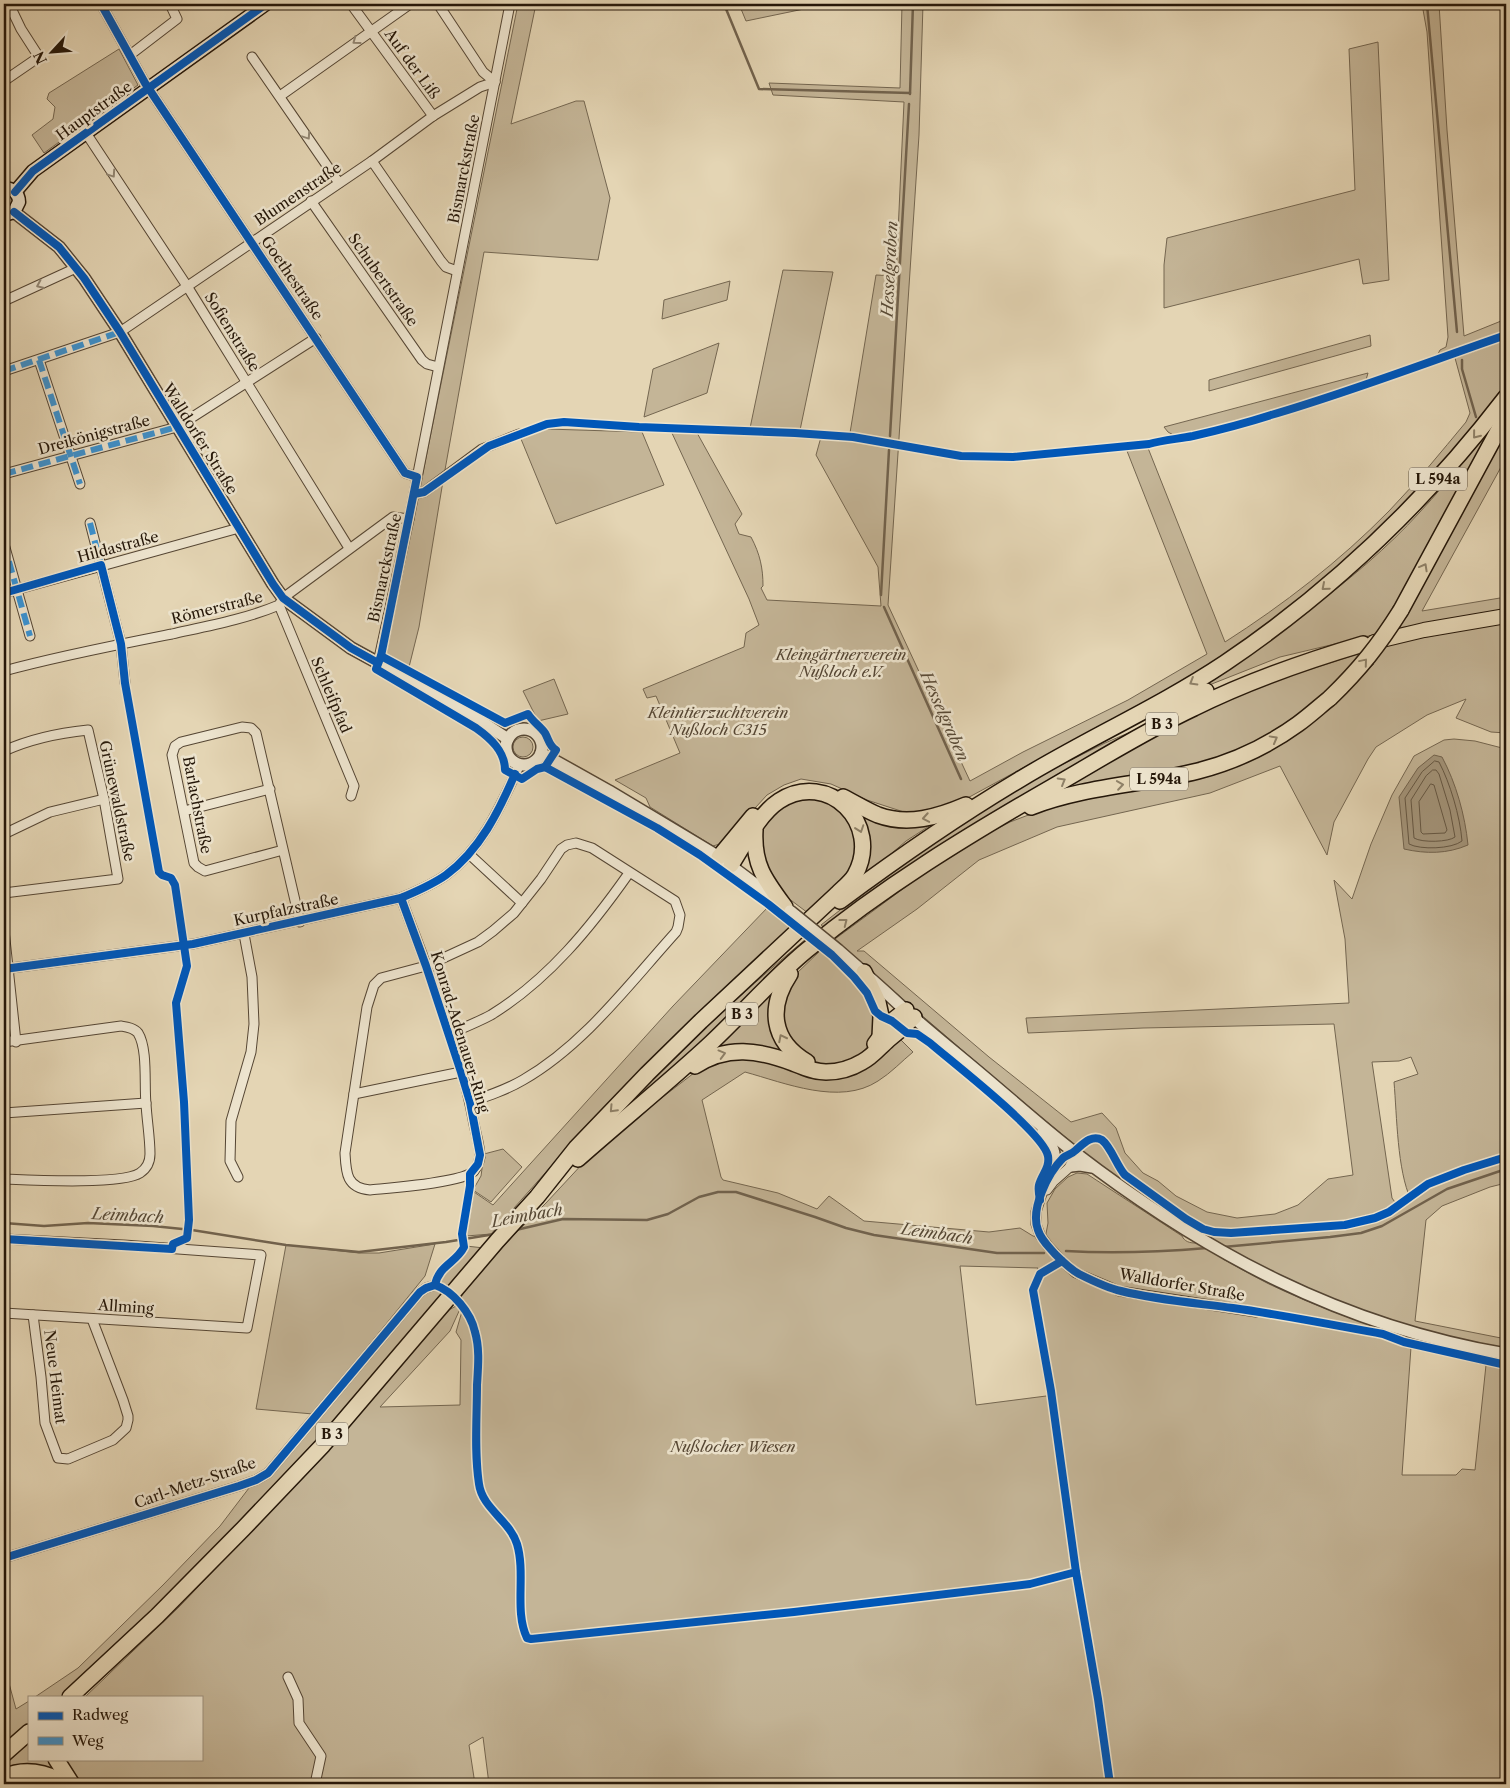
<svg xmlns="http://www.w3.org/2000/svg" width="1510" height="1788" viewBox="0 0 1510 1788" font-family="'Libre Caslon Text',serif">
	<rect width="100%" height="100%" fill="#e4d5b4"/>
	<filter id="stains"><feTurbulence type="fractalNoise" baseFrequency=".004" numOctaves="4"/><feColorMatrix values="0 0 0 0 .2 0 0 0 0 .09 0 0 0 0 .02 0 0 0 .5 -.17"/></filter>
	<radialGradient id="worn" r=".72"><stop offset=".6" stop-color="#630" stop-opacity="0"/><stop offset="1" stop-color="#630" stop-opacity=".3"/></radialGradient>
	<g fill="#c4b597" stroke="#746650" fill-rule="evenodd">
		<polygon points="518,4 536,4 511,124 576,101 584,101 610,198 598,260 484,252 443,481 419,627 408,671 386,655"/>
		<polygon points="739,4 828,4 746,21"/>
		<path d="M902,4H923L919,135L888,605L970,781L1023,752L1128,700L1207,654L1127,451L1148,448L1225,642C1283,605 1340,561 1389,511C1416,483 1441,452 1466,422L1470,413L1455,358L1506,340V388L1487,415L1432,480L1330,577L1224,657L1133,710L1089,732L962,801L935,811L910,814L867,800L831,784L801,779L784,785L767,795L723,843L713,846L650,807L646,798L615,780L680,753L656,696L647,698L643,689L744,647L746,633L759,625L749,599L671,431H696L742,514L735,524L739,534L751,537C760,554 763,568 763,586L761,588L767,600L881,606L878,567L816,455L821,437L849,439L876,275L896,276L904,102L773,95L769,83L900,88Z"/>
		<polygon points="1422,4 1439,4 1447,130 1464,336 1506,319 1506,331 1437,356 1440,350 1446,347 1448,337 1427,32"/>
		<polygon points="1378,42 1389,280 1363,284 1359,259 1164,308 1164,265 1167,238 1355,190 1349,49"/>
		<polygon points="119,49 138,85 44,153 32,135 53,119 55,107 47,99 49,93"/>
		<polygon points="783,270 833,272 799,435 749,433"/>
		<polygon points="730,281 727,300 662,319 664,300"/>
		<polygon points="1370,335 1371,346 1209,391 1209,380"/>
		<polygon points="719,343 707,393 644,417 653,369"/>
		<polygon points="1368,373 1366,380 1262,416 1177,437 1168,432 1164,427"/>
		<path d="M1506,406L1381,633L1280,657L1194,691C1273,636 1355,583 1420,512C1451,479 1478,441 1506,406Z"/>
		<polygon points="1506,428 1506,458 1422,611 1506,597 1506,611 1398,628"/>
		<polygon points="547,429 642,432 664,485 556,524 521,439"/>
		<path d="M1506,622V733L1491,732L1456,718L1466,699L1427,715L1376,747L1368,759L1334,822L1327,855L1280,766L1210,793L1057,827L979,860L917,909L857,951H864L989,1057L1071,1122L1102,1113L1116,1128L1125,1153L1143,1173L1158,1181L1176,1196L1207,1212L1237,1218L1275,1214L1298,1205L1328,1179L1353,1175L1334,1024L1143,1028L1028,1033L1026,1018L1349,1003L1345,939L1334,880L1352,899L1371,844L1392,795L1414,756L1444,740L1454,739L1475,741L1506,749V1183L1490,1187L1442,1206L1426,1220L1415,1321L1506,1339V1349L1426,1332L1340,1304L1239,1257L1223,1259C1243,1270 1263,1282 1284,1291C1356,1323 1429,1347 1506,1359V1784H489L483,1737L469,1745L475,1784H79L64,1759H201V1697H85L179,1607L292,1488L449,1310L456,1306L460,1309L450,1331L380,1407L460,1405L461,1340L456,1332L465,1301L461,1297L469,1285L512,1237L546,1203L598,1147L703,1066L741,1054L832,1075L899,1038L913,1052C902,1061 891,1073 878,1081C840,1106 785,1083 745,1072L702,1100L721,1177L723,1180L778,1193L817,1209L829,1196L864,1221L989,1232L1020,1228L1033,1236L1045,1239L1048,1223L1047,1203L1055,1189L1068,1177L1077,1173L1087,1174L1182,1236C1187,1247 1202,1242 1213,1241C1135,1197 1063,1136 995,1078C941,1032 887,986 835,939L934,866L975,840L1010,822L1052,806L1219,770L1358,680L1374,664L1347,669L1311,707L1265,739L1203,765L1037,800L1204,709L1274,681L1388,644ZM1411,1057L1418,1074L1394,1082C1397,1116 1397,1170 1411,1200L1399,1208L1392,1198L1372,1062L1399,1061ZM960,1266L1038,1268L1032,1283L1054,1395L976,1405ZM1411,1347L1486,1365L1475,1470L1462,1469L1456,1475H1402Z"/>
		<polygon points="554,679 568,714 538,721 523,691"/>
		<polygon points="1163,718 828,930 821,925 909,856 1006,796 1059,766 1105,743"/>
		<circle cx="523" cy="747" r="10"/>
		<polygon points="816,799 832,803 851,820 859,847 851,873 808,913 784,895 765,870 760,830 767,816 788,801"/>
		<polygon points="865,814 937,821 906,841 862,879 858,816"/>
		<polygon points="769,906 792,927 569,1146 491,1234 466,1236 474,1192 493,1205 673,1006"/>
		<path d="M807,938L813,943L674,1074L605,1128C670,1061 736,997 807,938Z"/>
		<path d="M822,949L835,960L863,991L877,1025C874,1031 872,1041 868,1046C856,1062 829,1069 810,1061C803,1058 797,1052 790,1048L779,1001L796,974Z"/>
		<polygon points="773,993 789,1057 707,1054"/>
		<polygon points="503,1149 522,1167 491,1202 473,1190 481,1176 484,1154"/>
		<polygon points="435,1244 425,1276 313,1414 256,1409 286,1245 359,1253 379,1253"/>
		<path d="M466,1246L484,1248L449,1286L440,1282C438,1271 449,1267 456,1260C460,1256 463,1251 466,1246Z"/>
		<path d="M435,1290L442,1293C411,1341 370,1382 333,1424C247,1519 156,1611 61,1697H35L78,1668L163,1585L220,1526L249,1488L286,1456L421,1297L428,1292Z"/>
		<polygon points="4,1665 16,1709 29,1701 29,1725 4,1746"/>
		<polygon points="29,1742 29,1759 53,1759 65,1781 4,1773 4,1766"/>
	</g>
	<path fill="#a3947a" stroke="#71624d" d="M1434,755L1442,757C1456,783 1465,815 1468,845C1447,854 1426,854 1404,849L1399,797L1418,768Z"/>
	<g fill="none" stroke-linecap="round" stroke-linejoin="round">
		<g stroke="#645642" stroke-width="1">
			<path d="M1435,761L1439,762C1450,783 1460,816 1462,841C1452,849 1420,850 1409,844L1405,798L1422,772Z"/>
			<path d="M1433,770H1436L1439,774L1450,810L1455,837C1449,842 1422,843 1414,838L1411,800L1426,776Z"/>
			<polygon points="1431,784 1434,785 1447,830 1445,833 1423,834 1421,832 1419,802"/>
		</g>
		<g stroke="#71624d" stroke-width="2.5">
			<polyline points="724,4 759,89 910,93"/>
			<polyline points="1427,4 1457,332"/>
			<polyline points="910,94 913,4"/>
			<polyline points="1462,360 1462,369 1476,417"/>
			<polyline points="890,436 909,104"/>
			<polyline points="881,595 889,450"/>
			<polyline points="884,607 961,779"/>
			<polyline points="4,1223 44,1226 88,1223 153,1226 192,1230 286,1245 359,1252 446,1242 495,1234"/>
			<polyline points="516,1230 563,1219 647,1220 668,1214 699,1197 718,1192 736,1192 815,1217 846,1228 874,1235 997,1253 1044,1253"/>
			<polyline points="1223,1247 1330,1237 1361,1233 1382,1226 1447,1189 1506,1169"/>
			<path d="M1066,1251C1114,1254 1160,1252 1207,1248"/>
		</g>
		<g stroke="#554634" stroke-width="11">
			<g id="minor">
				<polyline points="101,4 145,83 405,473 417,477"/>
				<polyline points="351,4 433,116"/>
				<polyline points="438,4 483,72 495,82"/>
				<polyline points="130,55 177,19 170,4"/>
				<polyline points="252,57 339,183"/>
				<polyline points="4,81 39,57 21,29 9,4"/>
				<polyline points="280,96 410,4"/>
				<polyline points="86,133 187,286 349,548"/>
				<polyline points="372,161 441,261 446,267 457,271"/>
				<polyline points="311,201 422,360 427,364 438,367"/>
				<polyline points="4,301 76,268"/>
				<polyline points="39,360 80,484"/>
				<polyline points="4,371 120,332 372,161 433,116 480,87 495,82"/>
				<polyline points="4,474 177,427 316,338"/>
				<polyline points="414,494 424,492 482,449 519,434"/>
				<polyline points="90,523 121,644 125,683"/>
				<polyline points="4,544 30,636"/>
				<polyline points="4,593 239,528"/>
				<polyline points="279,605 354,786 351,796"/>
				<polyline points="378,663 409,519 510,4"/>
				<path d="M4,671C59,656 116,645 172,634C208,626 246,619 279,605L283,598L393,517L409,519"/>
				<path d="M4,751C30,739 59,733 88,730L104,799L118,879L4,893"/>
				<polyline points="184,811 270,789"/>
				<polyline points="4,834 50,812 104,799"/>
				<polyline points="283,850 205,871 198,867 194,863 172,755 175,746 181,742 242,727 251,728 256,733 300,922"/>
				<polyline points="469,854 522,903"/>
				<path d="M401,898C427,968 459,1046 473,1119C475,1131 480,1145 480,1157C479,1162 477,1167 474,1171C462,1183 389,1188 370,1190C346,1188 346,1172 345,1153L367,1007L374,985L381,978L426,966L478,942L493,931L514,913L541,879L561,849L567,845L576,843L592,848L675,901L680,915L678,927L676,932C629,984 584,1045 523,1080C506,1090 488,1096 470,1102"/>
				<polyline points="4,930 16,1042"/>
				<path d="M4,969L193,944L401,898C417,891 432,885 446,875C483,848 501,805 520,764"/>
				<path d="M449,1034C463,1028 478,1022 491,1015C548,980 591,927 629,873"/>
				<path d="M4,1042L121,1026C127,1027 134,1028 138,1033C148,1049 144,1085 146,1104C147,1121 150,1138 150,1154C150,1162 146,1169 140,1173C122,1185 29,1180 4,1179"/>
				<polyline points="354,1094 461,1072"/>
				<polyline points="4,1113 146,1103"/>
				<polyline points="1074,1152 1065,1157 1051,1173 1045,1184 1036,1212 1036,1224 1040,1235 1048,1246 1062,1261 1076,1273 1119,1291 1256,1312"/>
				<polyline points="238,1177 230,1161 231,1121 251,1052 254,1024 252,977 244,934"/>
				<polyline points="1047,1190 1053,1182 1071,1166 1074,1152"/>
				<polyline points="4,1239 124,1245 261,1255 247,1328 4,1313"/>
				<polyline points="33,1315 41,1377 45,1423 58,1458 68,1459 113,1440 126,1428 128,1420 128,1416 123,1400 92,1319"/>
				<polyline points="4,1558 239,1486 256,1480 268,1473 420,1292 426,1288 435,1285"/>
				<polyline points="288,1677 298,1699 299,1723 321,1756 315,1784"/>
			</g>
		</g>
		<g stroke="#554634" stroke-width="14">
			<g id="tertiary">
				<polyline points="14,212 59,247 84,278 120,332 273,584 283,598 351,648 459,707 508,739"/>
				<circle cx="524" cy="747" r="18"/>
				<polyline points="541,753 609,791 719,857 775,899"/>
				<path d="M838,950C861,970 884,990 906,1011C931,1033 957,1054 982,1075C1013,1101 1043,1128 1074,1152C1205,1253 1342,1326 1506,1354"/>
				<path d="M1043,1130C1052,1146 1059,1155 1051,1173"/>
				<polyline points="1071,1166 1080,1165 1092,1167"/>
			</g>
		</g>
		<g stroke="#251709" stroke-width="15">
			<g id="secondary">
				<path d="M4,188C13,188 19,194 19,202L14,212L4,215"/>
				<polyline points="15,192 33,171 266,4"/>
			</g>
		</g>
		<g stroke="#251709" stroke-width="16">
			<polyline id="primary" points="1374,642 1424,630 1506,616"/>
		</g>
		<g stroke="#251709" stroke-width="18">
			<g id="trunk">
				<polyline points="1401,610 1506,416"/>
				<polyline points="1158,711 1206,691"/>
				<path d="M843,797C855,803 866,810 878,815C908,826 938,817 966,805"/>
				<path d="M1031,807C1085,786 1142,785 1198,771C1233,762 1269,745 1298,724C1309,716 1320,706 1330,698"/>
				<path d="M755,830C753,865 765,880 785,907"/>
				<polyline points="719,857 753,816"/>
				<path d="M840,901C898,858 957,817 1019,780C1086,739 1159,707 1225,663C1333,590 1427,500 1506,397"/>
				<polyline points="864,972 878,1002 881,1016 880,1037"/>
				<path d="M790,974C768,1007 771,1041 807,1062"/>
				<polyline points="875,1044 892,1021 906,1010"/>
				<path d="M695,1066C727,1045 759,1050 793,1063C803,1067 814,1072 826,1072C838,1072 852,1068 862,1062C872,1057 880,1047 888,1040C897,1033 906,1025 914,1017"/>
				<path d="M578,1159C622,1120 668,1083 711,1043C743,1013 773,978 807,950C883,887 967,836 1052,787C1099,760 1145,731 1194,708C1248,681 1306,661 1363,644"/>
				<path d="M70,1697L157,1616L243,1529L323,1445L497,1241L537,1197L576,1148L647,1074L701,1021L837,894C843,888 851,882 855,875C883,824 828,769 779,801C759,814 744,845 731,865"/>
				<polyline points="4,1754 29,1732"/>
				<polyline points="56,1759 72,1784"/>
				<path d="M4,1777C23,1768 47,1771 64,1784"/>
			</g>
		</g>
		<use href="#minor" stroke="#ede4ce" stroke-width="9"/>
		<use href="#tertiary" stroke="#ede4ce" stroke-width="11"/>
		<use href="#secondary" stroke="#ede4ce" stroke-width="12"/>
		<use href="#primary" stroke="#e4d5b4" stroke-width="14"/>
		<use href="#trunk" stroke="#e4d5b4" stroke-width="15"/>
		<g stroke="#554634" stroke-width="14" stroke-linecap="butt">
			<polyline id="tertiary-bridge" points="790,911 838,950"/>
		</g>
		<g stroke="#251709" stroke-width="18" stroke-linecap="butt">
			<path id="trunk-bridge" d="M1330,698C1360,669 1379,645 1401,610"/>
		</g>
		<use href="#tertiary-bridge" stroke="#ede4ce" stroke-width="11"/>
		<use href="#trunk-bridge" stroke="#e4d5b4" stroke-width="15"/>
		<g stroke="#3b93d2" stroke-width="6" stroke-dasharray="12 6" stroke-linecap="butt">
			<polyline points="39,360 80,484"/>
			<polyline points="4,371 120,332"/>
			<polyline points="4,474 177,427"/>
			<polyline points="90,523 101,565"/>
			<polyline points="4,544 30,636"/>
		</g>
		<g stroke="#ede4ce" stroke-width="11">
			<g id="cycleway">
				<path d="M101,4L145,83L405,473L417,477L381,656L376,669L476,728C490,738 505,751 505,770L522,779L537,769L545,767L657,828L700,855L768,904L832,955L854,977L867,993L875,1011L881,1016L892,1021L907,1033L917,1034L930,1043C952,1062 1044,1133 1048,1156C1050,1168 1042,1174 1039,1185C1038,1189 1039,1195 1040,1200"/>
				<polyline points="15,192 33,171 266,4"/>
				<polyline points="14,212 59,247 84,278 120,332 273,584 283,598 351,648 378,663"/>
				<path d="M414,494L424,492L489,446L547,424L564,422L639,427L795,433L853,437L961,456L1013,457L1149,444C1163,440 1178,439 1193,436C1219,430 1246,423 1271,415C1350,392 1428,362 1506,335"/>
				<polyline points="4,593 101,565 121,644 125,683 159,872 162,875 171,878 175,885 187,966 176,1003 184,1102 189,1220 187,1238 173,1244 172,1249 4,1239"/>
				<path d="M381,656L505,723L528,714C533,722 540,726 545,733C549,740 549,746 556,750L545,767"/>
				<path d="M401,898L426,966L461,1072L470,1102L480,1155L478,1164L470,1174V1186L462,1234L464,1247C456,1263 439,1265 435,1285"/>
				<path d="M4,969L193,944L401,898C417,891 432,885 446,875C480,850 499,811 515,774"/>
				<path d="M1506,1157L1464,1170L1428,1184L1389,1212L1375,1218L1345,1225L1231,1233L1214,1232L1203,1229L1186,1219L1125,1175C1117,1166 1111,1147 1102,1140C1092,1134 1083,1144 1076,1150C1072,1154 1067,1155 1063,1158C1048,1173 1030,1209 1038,1230C1041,1240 1049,1247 1055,1254C1062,1261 1070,1269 1079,1274C1091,1280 1107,1288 1121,1291C1157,1300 1196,1303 1233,1308C1283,1315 1333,1325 1383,1334L1404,1342L1506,1365"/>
				<polyline points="1062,1261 1040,1274 1033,1290 1051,1391 1076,1572 1098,1699 1110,1784"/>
				<path d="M435,1285C453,1291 471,1313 475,1332C480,1349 478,1368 477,1385C477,1417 474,1452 479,1484C482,1508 510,1521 517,1544C526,1574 514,1611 527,1638L531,1639L794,1612L1030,1584L1076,1572"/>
				<polyline points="4,1558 239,1486 256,1480 268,1473 420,1292 426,1288 435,1285"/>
			</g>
		</g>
		<use href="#cycleway" stroke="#0057b8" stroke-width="8"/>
	</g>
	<defs><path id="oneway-chevron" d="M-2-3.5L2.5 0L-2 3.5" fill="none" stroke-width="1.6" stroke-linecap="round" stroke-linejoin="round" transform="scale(1.25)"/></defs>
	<g stroke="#938875">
		<use href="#oneway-chevron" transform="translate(356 41) rotate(144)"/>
		<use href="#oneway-chevron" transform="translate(307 136) rotate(56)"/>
		<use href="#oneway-chevron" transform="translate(112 174) rotate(56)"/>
		<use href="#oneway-chevron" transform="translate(40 285) rotate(156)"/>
	</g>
	<g stroke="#8e8067">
		<use href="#oneway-chevron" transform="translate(1476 435) rotate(129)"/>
		<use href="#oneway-chevron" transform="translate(1424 567) rotate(-61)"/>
		<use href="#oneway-chevron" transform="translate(1325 587) rotate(139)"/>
		<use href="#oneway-chevron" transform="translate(1364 662) rotate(-50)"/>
		<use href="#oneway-chevron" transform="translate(1193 682) rotate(149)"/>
		<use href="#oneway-chevron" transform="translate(1274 739) rotate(-29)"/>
		<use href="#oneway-chevron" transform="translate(1062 781) rotate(-30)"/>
		<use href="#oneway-chevron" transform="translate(1120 785) rotate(-8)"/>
		<use href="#oneway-chevron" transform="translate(926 818) rotate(170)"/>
		<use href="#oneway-chevron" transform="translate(860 829) rotate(71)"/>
		<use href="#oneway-chevron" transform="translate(844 922) rotate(-38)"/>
		<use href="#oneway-chevron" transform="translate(782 1038) rotate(-117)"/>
		<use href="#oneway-chevron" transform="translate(722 1054) rotate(-15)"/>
		<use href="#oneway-chevron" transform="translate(613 1109) rotate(133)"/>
	</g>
	<g text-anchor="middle" stroke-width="5" stroke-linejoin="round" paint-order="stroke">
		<g fill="#ede4ce" stroke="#615444" stroke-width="1">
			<rect x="1409" y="467.5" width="58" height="23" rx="4"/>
			<rect x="1146" y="712.5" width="32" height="23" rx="4"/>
			<rect x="1130" y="767.5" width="58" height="23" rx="4"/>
			<rect x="726" y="1002.5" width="32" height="23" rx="4"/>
			<rect x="316" y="1422.5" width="32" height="23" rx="4"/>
		</g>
		<g font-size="14" font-weight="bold" fill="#251709">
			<text x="1438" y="484">L 594a</text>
			<text x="1162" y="729">B 3</text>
			<text x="1159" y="784">L 594a</text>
			<text x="742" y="1019">B 3</text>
			<text x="332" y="1439">B 3</text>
		</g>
		<g font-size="15" fill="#251709" stroke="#ede4ce">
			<text transform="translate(412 64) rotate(54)" y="5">Auf der Liß</text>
			<text transform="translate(94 111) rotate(-36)" y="5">Hauptstraße</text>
			<text transform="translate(464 169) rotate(-79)" y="5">Bismarckstraße</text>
			<text transform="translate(298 194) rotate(-34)" y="5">Blumenstraße</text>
			<text transform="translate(292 278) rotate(56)" y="5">Goethestraße</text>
			<text transform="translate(383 280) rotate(55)" y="5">Schubertstraße</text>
			<text transform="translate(232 332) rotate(58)" y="5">Sofienstraße</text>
			<text transform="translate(94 435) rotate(-15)" y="5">Dreikönigstraße</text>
			<text transform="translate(200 439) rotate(58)" y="5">Walldorfer Straße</text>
			<text transform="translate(118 547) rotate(-15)" y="5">Hildastraße</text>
			<text transform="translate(385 568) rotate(-78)" y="5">Bismarckstraße</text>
			<text transform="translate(217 608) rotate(-14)" y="5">Römerstraße</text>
			<text transform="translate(331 695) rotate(67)" y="5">Schleifpfad</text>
			<text transform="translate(117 801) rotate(78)" y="5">Grünewaldstraße</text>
			<text transform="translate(197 805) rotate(79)" y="5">Barlachstraße</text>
			<text transform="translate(286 910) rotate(-12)" y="5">Kurpfalzstraße</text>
			<text transform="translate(460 1032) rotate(73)" y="5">Konrad-Adenauer-Ring</text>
			<text transform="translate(1182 1285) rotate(10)" y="5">Walldorfer Straße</text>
			<text transform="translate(126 1307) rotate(4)" y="5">Allming</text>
			<text transform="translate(55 1377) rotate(83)" y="5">Neue Heimat</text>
			<text transform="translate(195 1483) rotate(-19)" y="5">Carl-Metz-Straße</text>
		</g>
		<g font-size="15" font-style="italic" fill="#554634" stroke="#ede4ce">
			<text x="841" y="660">Kleingärtnerverein<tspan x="841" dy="17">Nußloch e.V.</tspan></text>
			<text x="718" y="718">Kleintierzuchtverein<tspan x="718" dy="17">Nußloch C315</tspan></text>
			<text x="733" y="1452">Nußlocher Wiesen</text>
		</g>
		<g font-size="16" font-style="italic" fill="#574936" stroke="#ede4ce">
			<text transform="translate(889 269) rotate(-87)" y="6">Hesselgraben</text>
			<text transform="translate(945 716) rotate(66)" y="6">Hesselgraben</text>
			<text transform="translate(128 1215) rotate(3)" y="6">Leimbach</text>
			<text transform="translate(527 1215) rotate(-10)" y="6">Leimbach</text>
			<text transform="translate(937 1233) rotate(8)" y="6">Leimbach</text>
		</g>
	</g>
	<rect width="1510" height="1788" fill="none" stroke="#e4d5b4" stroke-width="20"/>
	<rect x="5" y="5" width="1500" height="1778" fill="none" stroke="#251709" stroke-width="2.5"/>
	<rect x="10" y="10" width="1490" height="1768" fill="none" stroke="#251709"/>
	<rect x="28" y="1696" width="175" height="65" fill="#ede4ce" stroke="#9d927f"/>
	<rect x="38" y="1712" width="25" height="8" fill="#0057b8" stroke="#9d927f"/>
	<text x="72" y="1720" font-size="15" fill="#251709">Radweg</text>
	<rect x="38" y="1737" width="25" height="8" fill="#3b93d2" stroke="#9d927f"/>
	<text x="72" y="1746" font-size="15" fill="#251709">Weg</text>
	<g transform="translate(52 52) rotate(244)" stroke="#ede4ce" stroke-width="4" paint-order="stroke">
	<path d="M0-4L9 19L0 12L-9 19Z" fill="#251709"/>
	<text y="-8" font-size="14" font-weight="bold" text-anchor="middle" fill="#251709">N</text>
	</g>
	<rect width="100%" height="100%" filter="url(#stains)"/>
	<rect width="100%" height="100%" fill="url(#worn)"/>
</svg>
